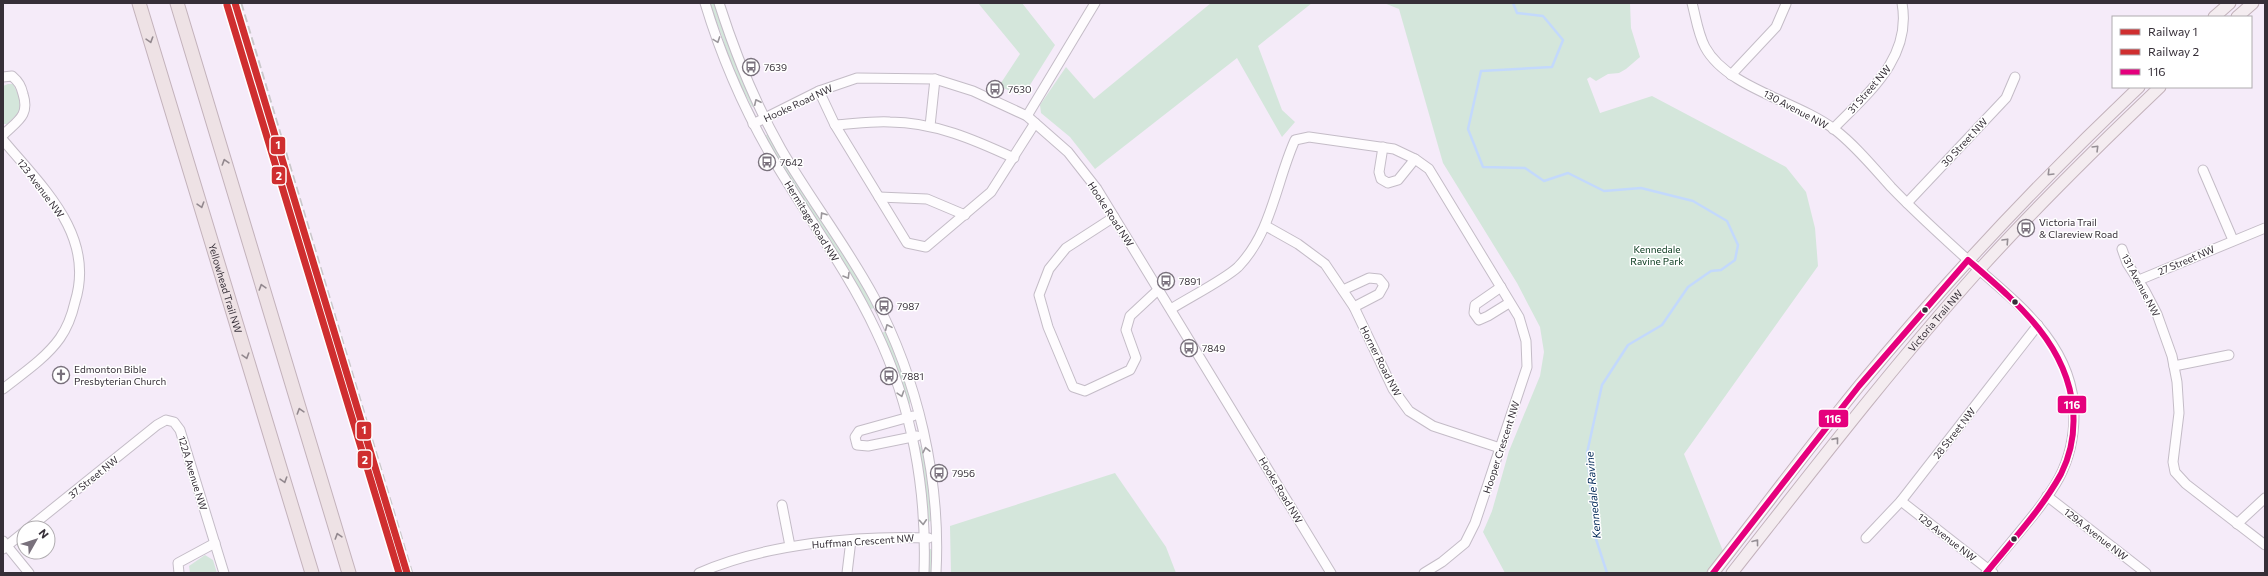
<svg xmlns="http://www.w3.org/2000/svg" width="2268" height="576" viewBox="0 0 2268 576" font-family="Commissioner,sans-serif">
	<rect width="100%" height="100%" fill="#f5ebf9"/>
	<g fill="#d4e6db">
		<polygon points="710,3 715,3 755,106 752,107 737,79"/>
		<polygon points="978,3 1022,3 1055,45 1025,93 1020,95 999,86 1020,54"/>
		<polygon points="1211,3 1312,3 1258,46 1282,110 1295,122 1282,137 1237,58 1095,169 1070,137 1041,113 1040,105 1066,67 1094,99"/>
		<polygon points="1384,3 1630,3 1631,28 1640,57 1626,69 1619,73 1608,74 1596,81 1590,77 1587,79 1600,113 1652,96 1786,167 1806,192 1815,228 1818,266 1684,454 1723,551 1706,573 1505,573 1483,532 1492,511 1509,451 1540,376 1544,352 1540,327 1517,283 1443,163 1399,9"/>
		<polygon points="8,84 13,84 23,104 22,110 7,124 3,124 3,86"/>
		<path d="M769,134L865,290L874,308L871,309C849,270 824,232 799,194C788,176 771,156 766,135Z"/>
		<polygon points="886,331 910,395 910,404 908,405 882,333"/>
		<polygon points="919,444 924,452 932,515 931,521 928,522"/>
		<polygon points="1115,473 1166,547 1176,573 951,573 950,526"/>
		<polygon points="929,549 931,549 933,556 933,573 928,573"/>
		<polygon points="205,555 213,560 217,573 190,573 189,566"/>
	</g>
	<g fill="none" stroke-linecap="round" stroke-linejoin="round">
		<polyline stroke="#c3d9fc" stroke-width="2.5" points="1513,3 1517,13 1543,16 1563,40 1552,67 1481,71 1468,129 1483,167 1525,168 1544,181 1568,173 1604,191 1641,188 1693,201 1727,221 1738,245 1735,260 1721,270 1711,271 1688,287 1662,325 1628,345 1602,385 1587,453 1596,539 1607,573"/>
		<g stroke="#c4bcc7" stroke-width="11">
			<g id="minor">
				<path d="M705,3C721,56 743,107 770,154C805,214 847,269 876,331C912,406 927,490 924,573"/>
				<path d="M719,3C735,53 755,103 781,149C810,199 846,245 874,297C918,380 941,479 936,573"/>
				<path d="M1692,3C1696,18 1698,34 1705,47C1727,88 1797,101 1834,129C1855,145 1873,167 1891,187C1912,209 1935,230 1958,251C2007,296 2075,340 2074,415C2074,437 2069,459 2059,478C2042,509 2008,544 1986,573"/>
				<polyline points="1731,75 1776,27 1786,4"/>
				<path d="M3,77L12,76C19,82 21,86 23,94C30,116 17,121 3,135"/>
				<polyline points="819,91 835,125 907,243 926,247 991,192 1035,123"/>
				<polyline points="1027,116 1095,3"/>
				<polyline points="753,124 819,91 857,78 935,79 973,91 1027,116 1068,152 1097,189 1331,573"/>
				<path d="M835,125C853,124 872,121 890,122C934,122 975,140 1014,158"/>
				<polyline points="930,126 935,79"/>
				<path d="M1833,129C1868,93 1912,58 1902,3"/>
				<path d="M3,140C42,187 96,235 75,302C72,315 67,328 60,338C46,358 22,374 3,389"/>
				<polyline points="1383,147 1379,172 1381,179 1388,183 1398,180 1415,159"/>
				<polyline points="2203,170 2233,240"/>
				<polyline points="879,197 927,199 965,215"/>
				<polyline points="1907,203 2006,98 2015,77"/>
				<polyline points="1114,217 1066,248 1049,269 1039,295 1048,327 1073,387 1085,391 1130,370 1136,358 1126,330 1130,316 1159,289"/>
				<polyline points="1266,226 1298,244 1325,264 1354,307 1393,389 1409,411 1433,426 1500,448"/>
				<polyline points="2122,249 2127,263 2145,291 2157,314 2172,356 2177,382 2179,413 2173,462 2175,472 2186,484 2265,545"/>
				<polyline points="2139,280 2265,228"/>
				<polyline points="1501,287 1475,305 1474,313 1479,320 1488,316 1509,303"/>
				<polyline points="1343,290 1369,278 1379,279 1384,285 1379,294 1354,307"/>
				<path d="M1171,309C1188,298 1224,280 1238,267C1272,232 1276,182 1295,140L1309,137L1394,149L1415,159L1429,169L1519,317L1526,341L1527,367L1475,523L1465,543L1442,562L1424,573"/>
				<polyline points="2174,366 2229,355"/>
				<polyline points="913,416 859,431 855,437 857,445 868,446 917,436"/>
				<polyline points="2047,496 2146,573"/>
				<polyline points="1901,501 1993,573"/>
				<polyline points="782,505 790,546"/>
				<polyline points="2237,524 2265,498"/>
				<polyline points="29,528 157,425 166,420 174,422 180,430 224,573"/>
				<polyline points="1866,538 1901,501 2038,325"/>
				<polyline points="3,541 29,573"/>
				<polyline points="3,549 24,532"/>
				<polyline points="179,573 178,563 215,543"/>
				<path d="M699,573C764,544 858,535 929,538"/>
				<polyline points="847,573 851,540"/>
			</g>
		</g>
		<g stroke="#c3b2bb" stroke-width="13">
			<g id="major">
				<polyline points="2214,17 2230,3"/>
				<polyline points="2237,17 2253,3"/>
				<path d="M1713,573C1762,511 1809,447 1859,386C1946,281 2040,181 2139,87"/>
				<path id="s1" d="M1732,573C1813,470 1892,367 1979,270C2037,206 2098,146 2160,87"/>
			</g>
		</g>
		<g stroke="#c3b2bb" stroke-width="15">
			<g id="highway">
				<path id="s2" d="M139,3L312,573"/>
				<polyline points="177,3 349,573"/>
			</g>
		</g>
		<use href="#minor" stroke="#fefcfe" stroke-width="9"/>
		<use href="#major" stroke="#f4ecf0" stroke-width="11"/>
		<use href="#highway" stroke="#eee2e5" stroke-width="13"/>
		<polyline stroke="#cac8cb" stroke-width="2.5" stroke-dasharray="8 4" stroke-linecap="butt" points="241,3 412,573"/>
		<g stroke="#fff" stroke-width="9">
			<path id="bus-1" d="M1713,573L1859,386L1968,260C2015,301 2067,343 2073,409C2075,431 2071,454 2061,474C2041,510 2012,541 1986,573"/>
		</g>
		<use href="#bus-1" stroke="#e5007d" stroke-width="6"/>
		<g stroke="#fff" stroke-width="10">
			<polyline id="rail-1" points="235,3 407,573"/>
		</g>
		<g stroke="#fff" stroke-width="10">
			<polyline id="rail-2" points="227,5 399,573"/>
		</g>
		<use href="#rail-1" stroke="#cf2e2f" stroke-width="7"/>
		<use href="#rail-2" stroke="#cf2e2f" stroke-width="7"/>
	</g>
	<defs><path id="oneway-chevron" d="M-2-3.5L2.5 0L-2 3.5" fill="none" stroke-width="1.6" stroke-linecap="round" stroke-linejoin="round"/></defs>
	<g stroke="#92888e">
		<use href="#oneway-chevron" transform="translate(150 40) rotate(73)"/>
		<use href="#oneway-chevron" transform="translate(225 162) rotate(-107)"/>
		<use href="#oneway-chevron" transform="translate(201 205) rotate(73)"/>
		<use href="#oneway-chevron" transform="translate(262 287) rotate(-107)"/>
		<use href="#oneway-chevron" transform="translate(246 356) rotate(73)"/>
		<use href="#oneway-chevron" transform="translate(300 411) rotate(-107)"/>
		<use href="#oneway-chevron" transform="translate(284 480) rotate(73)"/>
		<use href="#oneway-chevron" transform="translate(338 536) rotate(-107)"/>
	</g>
	<g stroke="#9a969b">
		<use href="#oneway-chevron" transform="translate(717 40) rotate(70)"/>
		<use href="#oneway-chevron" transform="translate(757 102) rotate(-115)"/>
		<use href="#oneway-chevron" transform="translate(823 215) rotate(-123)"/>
		<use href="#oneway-chevron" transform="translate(847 276) rotate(59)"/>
		<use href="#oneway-chevron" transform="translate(888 327) rotate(-114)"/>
		<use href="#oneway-chevron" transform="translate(901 394) rotate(72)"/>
		<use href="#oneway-chevron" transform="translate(926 450) rotate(-102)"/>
		<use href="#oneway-chevron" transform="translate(923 522) rotate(86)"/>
	</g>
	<g stroke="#958e94">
		<use href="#oneway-chevron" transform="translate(2096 148) rotate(-45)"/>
		<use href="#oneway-chevron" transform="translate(2050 173) rotate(135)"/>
		<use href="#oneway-chevron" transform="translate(2006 241) rotate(-47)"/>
		<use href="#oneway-chevron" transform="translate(1836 440) rotate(-51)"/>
		<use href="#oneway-chevron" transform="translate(1756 542) rotate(-52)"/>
	</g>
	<defs>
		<g id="bus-ring" transform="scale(0.9)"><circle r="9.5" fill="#fff" stroke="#79717c" stroke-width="1.5"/><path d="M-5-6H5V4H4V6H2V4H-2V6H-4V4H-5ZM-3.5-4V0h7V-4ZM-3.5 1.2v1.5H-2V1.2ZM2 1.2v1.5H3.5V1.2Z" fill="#79717c"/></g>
		<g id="church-ring" transform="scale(0.9)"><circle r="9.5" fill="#fff" stroke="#79717c" stroke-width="1.5"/><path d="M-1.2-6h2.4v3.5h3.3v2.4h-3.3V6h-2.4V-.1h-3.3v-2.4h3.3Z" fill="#79717c"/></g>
	</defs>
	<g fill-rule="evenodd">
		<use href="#bus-ring" x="751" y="67"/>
		<use href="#bus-ring" x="995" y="89"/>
		<use href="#bus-ring" x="767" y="162"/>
		<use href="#bus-ring" x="2026" y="228"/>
		<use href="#bus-ring" x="1166" y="281"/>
		<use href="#bus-ring" x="884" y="306"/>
		<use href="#bus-ring" x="1189" y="348"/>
		<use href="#church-ring" x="61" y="375"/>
		<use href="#bus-ring" x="889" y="376"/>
		<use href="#bus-ring" x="939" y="473"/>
	</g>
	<g fill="#362f38" stroke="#fff" stroke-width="1.5">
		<circle cx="2015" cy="302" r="3.5"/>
		<circle cx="1925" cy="310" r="3.5"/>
		<circle cx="2014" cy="539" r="3.5"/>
	</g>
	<g text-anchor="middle" stroke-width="3" stroke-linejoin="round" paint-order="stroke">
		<g font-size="10" fill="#362f38" stroke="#fff" text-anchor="start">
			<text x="764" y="71">7639</text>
			<text x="1008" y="93">7630</text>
			<text x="780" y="166">7642</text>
			<text x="2039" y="226">Victoria Trail<tspan x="2039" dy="12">&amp; Clareview Road</tspan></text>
			<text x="1179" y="285">7891</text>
			<text x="897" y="310">7987</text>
			<text x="1202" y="352">7849</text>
			<text x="74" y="373">Edmonton Bible<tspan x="74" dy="12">Presbyterian Church</tspan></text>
			<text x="902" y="380">7881</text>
			<text x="952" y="477">7956</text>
		</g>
		<g font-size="10" fill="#362f38" stroke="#fff">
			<text transform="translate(1869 89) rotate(-49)" y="4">31 Street NW</text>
			<text transform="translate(798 103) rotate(-25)" y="4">Hooke Road NW</text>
			<text transform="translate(1796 109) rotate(28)" y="4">130 Avenue NW</text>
			<text transform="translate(1964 142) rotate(-47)" y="4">30 Street NW</text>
			<text transform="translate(41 188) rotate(53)" y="4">123 Avenue NW</text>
			<text transform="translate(1111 214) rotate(57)" y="4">Hooke Road NW</text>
			<text transform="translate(812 221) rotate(58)" y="4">Hermitage Road NW</text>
			<text transform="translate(2186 260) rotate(-23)" y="4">27 Street NW</text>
			<text transform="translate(2141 285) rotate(62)" y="4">131 Avenue NW</text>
			<text dy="4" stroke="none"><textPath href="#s2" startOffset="298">Yellowhead Trail NW</textPath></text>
			<text dy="4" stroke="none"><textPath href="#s1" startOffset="324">Victoria Trail NW</textPath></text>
			<text transform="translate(1381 361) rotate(63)" y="4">Horner Road NW</text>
			<text transform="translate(1954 433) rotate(-52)" y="4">28 Street NW</text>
			<text transform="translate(1501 447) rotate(-72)" y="4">Hooper Crescent NW</text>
			<text transform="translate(193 473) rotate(73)" y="4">122A Avenue NW</text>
			<text transform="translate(93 477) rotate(-39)" y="4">37 Street NW</text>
			<text transform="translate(1281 490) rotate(59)" y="4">Hooke Road NW</text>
			<text transform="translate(2096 534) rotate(38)" y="4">129A Avenue NW</text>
			<text transform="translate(1947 537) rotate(38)" y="4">129 Avenue NW</text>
			<text transform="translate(863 541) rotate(-4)" y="4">Huffman Crescent NW</text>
		</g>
		<g font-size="10" fill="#06381b" stroke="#fff">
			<text x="1657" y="253">Kennedale<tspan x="1657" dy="12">Ravine Park</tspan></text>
		</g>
		<g font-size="11" font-style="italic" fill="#002857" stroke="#fff">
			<text transform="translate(1593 495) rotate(-95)" y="4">Kennedale Ravine</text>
		</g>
	</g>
	<g stroke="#fff" stroke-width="1.5">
		<rect x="270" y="136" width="16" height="19" rx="4" fill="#cf2e2f"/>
		<rect x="271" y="166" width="15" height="19" rx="4" fill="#cf2e2f"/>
		<rect x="2057" y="395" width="30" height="19" rx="4" fill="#e5007d"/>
		<rect x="1818" y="409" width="31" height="19" rx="4" fill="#e5007d"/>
		<rect x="356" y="421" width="16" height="19" rx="4" fill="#cf2e2f"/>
		<rect x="357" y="450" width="15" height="19" rx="4" fill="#cf2e2f"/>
	</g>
	<g font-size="11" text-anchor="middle" font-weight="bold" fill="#fff">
		<text x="278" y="149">1</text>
		<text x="279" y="180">2</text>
		<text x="2072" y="409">116</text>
		<text x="1833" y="423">116</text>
		<text x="364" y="434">1</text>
		<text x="365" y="464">2</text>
	</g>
	<rect width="2268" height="576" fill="none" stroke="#362f38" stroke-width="8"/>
	<rect x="2112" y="16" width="140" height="72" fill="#ffffff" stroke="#afacaf"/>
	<rect x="2120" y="29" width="20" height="6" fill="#cf2e2f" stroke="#afacaf"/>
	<text x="2148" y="36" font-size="12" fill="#362f38">Railway 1</text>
	<rect x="2120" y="49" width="20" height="6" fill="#cf2e2f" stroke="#afacaf"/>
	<text x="2148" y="56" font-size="12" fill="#362f38">Railway 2</text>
	<rect x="2120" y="69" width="20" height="6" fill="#e5007d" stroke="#afacaf"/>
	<text x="2148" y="76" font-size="12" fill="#362f38">116</text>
	<g transform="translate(36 540) rotate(51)"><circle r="19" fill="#ffffff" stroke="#afacaf"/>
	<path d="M0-3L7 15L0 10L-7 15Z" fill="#79717c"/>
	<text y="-6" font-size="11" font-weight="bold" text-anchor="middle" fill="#362f38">N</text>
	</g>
</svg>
